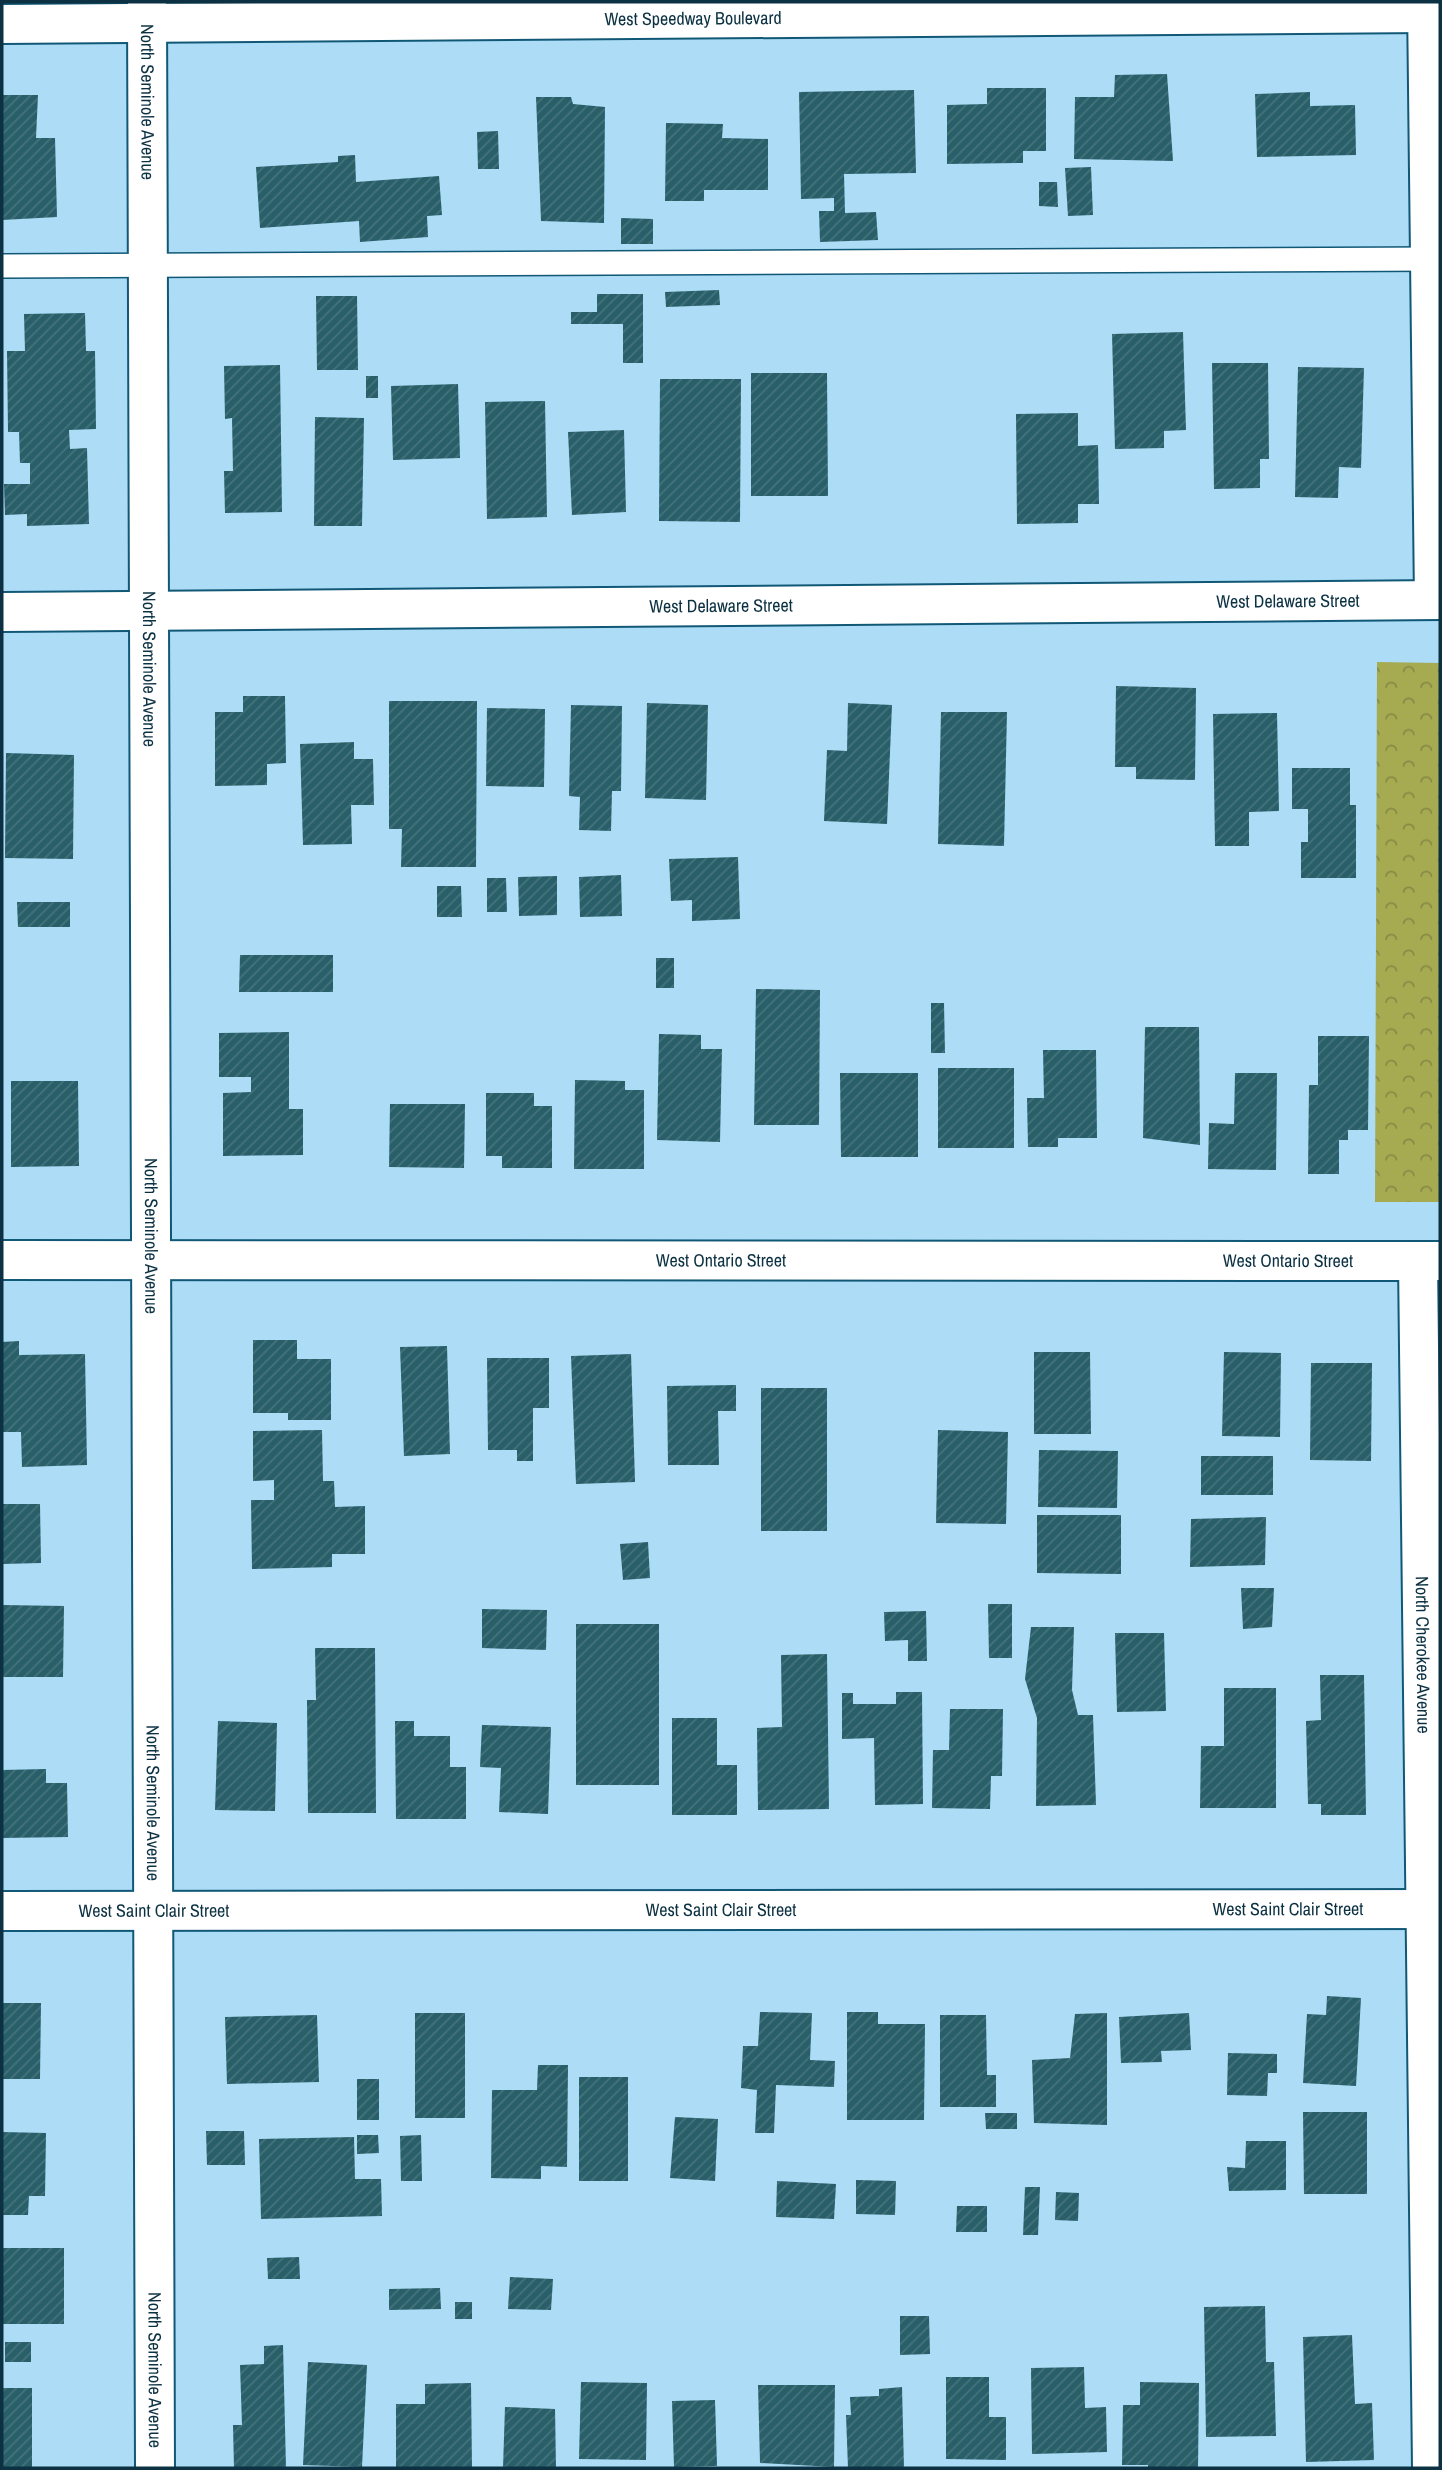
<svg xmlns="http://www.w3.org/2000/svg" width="1442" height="2470" viewBox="0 0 1442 2470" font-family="'Archivo Narrow',sans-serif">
	<defs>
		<pattern id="park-crowns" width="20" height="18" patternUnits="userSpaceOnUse" patternTransform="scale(1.75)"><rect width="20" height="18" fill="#a6aa51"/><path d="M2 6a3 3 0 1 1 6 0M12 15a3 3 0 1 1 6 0" fill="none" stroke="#868b45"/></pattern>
		<pattern id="building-hatch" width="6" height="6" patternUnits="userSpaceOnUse" patternTransform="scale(1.75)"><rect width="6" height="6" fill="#295f69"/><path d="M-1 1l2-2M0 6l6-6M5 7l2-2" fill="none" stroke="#45737c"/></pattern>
	</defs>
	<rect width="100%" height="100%" fill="#acdcf6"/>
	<polygon fill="url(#park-crowns)" points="1377,662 1440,663 1440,1202 1375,1202"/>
	<g fill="url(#building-hatch)">
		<polygon points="1167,74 1173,161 1074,159 1075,97 1114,97 1115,75"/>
		<polygon points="987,88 1046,88 1046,151 1023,151 1023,163 947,164 947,105 987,104"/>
		<polygon points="914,90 916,173 844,174 845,213 876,212 878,240 820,242 819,211 834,211 834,198 801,199 799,92"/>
		<polygon points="1310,92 1310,106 1355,105 1356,155 1257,157 1255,94"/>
		<polygon points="2,95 38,95 36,138 55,138 57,217 2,220"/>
		<polygon points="536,97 571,97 573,104 605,107 604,223 541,221"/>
		<polygon points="666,123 723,124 722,138 768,139 768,190 704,190 704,201 665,201"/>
		<polygon points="498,131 499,169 478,169 477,132"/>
		<polygon points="355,155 356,182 439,176 442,215 427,216 428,237 360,242 359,221 260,228 256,167 338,162 338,156"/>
		<polygon points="1091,167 1093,215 1068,216 1065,168"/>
		<polygon points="1039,182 1057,182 1058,207 1039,206"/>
		<polygon points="621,218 653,219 653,244 621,244"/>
		<polygon points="719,290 720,305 666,307 665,292"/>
		<polygon points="597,294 643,294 643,363 623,363 623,324 571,324 571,312 597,312"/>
		<polygon points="316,296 357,296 358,370 317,370"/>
		<polygon points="85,313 86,351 95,351 96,429 69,430 70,449 87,448 89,524 27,526 27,514 5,515 4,484 30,484 30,463 20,463 19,432 8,432 7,351 25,351 24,314"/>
		<polygon points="1183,332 1186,430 1164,431 1164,448 1115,449 1112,334"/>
		<polygon points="1212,363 1268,363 1269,459 1260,459 1260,488 1214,489"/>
		<polygon points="280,365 282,512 225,513 224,471 233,471 232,418 225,419 224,366"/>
		<polygon points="1298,367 1364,368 1361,468 1339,467 1338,498 1295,497"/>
		<polygon points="751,373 827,373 828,496 751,496"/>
		<rect x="366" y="376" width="12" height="22"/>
		<polygon points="660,379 741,379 740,522 659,521"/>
		<polygon points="458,384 460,458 393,460 391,386"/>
		<polygon points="545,401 547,517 487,519 485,402"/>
		<polygon points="1078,413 1078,446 1098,445 1099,504 1078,504 1078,523 1017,524 1016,414"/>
		<polygon points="315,417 364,418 362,526 314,526"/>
		<polygon points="624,430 626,512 572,515 568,432"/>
		<polygon points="1116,686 1196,688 1195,780 1136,779 1136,767 1115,767"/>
		<polygon points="243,696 285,696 286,763 267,764 267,785 215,786 215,712 243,712"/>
		<polygon points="389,701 477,701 476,867 401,867 402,829 389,829"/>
		<polygon points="647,703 708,705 706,800 645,798"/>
		<polygon points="848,703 892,705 887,824 824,821 827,750 847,751"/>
		<polygon points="571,705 622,706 621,791 612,791 611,831 579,830 580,797 569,796"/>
		<polygon points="487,708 545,709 544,787 486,786"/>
		<polygon points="941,712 1007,712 1004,846 938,844"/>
		<polygon points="1277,713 1279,811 1249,812 1249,846 1215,846 1213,714"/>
		<polygon points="354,742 354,759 373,759 374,805 351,805 352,844 303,845 300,744"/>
		<polygon points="6,753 74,755 73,859 5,858"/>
		<polygon points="1292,768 1350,768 1350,805 1356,805 1356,878 1301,878 1301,842 1308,842 1308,809 1292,809"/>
		<polygon points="738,857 740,919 692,921 692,900 671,901 669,859"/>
		<polygon points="621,875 622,916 580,917 579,877"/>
		<polygon points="557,876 557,915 519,916 518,877"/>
		<polygon points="487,878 506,878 507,912 487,912"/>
		<polygon points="437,886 461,886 462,917 437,917"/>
		<polygon points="17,902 70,902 70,927 18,927"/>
		<polygon points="240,955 333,955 333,992 239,992"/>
		<rect x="656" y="958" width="18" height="30"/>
		<polygon points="756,989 820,990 819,1125 754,1125"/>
		<polygon points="931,1003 944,1003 945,1053 931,1053"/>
		<polygon points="1145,1027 1199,1027 1200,1145 1143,1138"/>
		<polygon points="289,1032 289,1109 303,1109 303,1155 223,1156 223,1093 251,1092 251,1077 219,1077 219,1033"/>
		<polygon points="659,1034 701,1035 701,1049 722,1049 720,1142 657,1140"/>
		<polygon points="1318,1036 1369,1036 1368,1130 1348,1130 1348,1140 1339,1140 1339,1174 1308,1174 1309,1085 1318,1085"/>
		<polygon points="1043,1050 1096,1050 1097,1138 1058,1138 1058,1147 1028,1147 1027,1098 1044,1098"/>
		<rect x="938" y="1068" width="76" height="80"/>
		<polygon points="840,1073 918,1073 918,1157 841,1157"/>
		<polygon points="1235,1073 1277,1073 1276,1170 1208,1169 1209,1123 1234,1124"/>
		<polygon points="575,1080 625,1081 625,1090 644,1090 644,1169 574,1169"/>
		<polygon points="11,1081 78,1081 79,1166 11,1167"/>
		<polygon points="486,1093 534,1093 534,1106 552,1106 552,1168 502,1168 502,1156 486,1156"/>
		<polygon points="390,1104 465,1104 464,1168 389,1167"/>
		<polygon points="253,1340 297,1340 297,1359 331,1359 331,1420 288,1420 288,1413 253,1413"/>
		<polygon points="19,1341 19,1355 85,1354 87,1465 22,1467 21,1432 2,1432 2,1342"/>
		<polygon points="447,1346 450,1454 404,1456 400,1347"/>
		<polygon points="1034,1352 1090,1352 1091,1434 1034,1434"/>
		<polygon points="1224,1352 1281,1353 1280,1437 1222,1436"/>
		<polygon points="631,1354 635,1482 576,1484 571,1356"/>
		<polygon points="487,1358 549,1358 549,1408 533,1408 533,1461 517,1461 517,1450 488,1450"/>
		<polygon points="1311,1363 1372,1363 1371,1461 1310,1460"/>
		<polygon points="736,1385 736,1411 718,1411 719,1465 668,1465 667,1386"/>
		<rect x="761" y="1388" width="66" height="143"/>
		<polygon points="322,1430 323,1481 334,1481 335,1507 365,1506 365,1554 332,1554 332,1567 252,1569 251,1500 274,1500 274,1480 253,1481 253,1431"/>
		<polygon points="938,1430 1008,1432 1006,1524 936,1523"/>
		<polygon points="1039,1450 1118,1451 1117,1508 1038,1507"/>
		<rect x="1201" y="1456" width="72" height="39"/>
		<polygon points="2,1504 40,1504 41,1563 2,1564"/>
		<polygon points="1037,1515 1121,1515 1121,1574 1037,1573"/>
		<polygon points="1266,1517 1265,1565 1190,1567 1191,1519"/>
		<polygon points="648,1542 650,1578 623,1580 620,1544"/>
		<polygon points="1241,1588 1274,1588 1272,1627 1243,1629"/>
		<polygon points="988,1604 1012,1604 1012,1658 989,1658"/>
		<polygon points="2,1605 64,1606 63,1677 2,1677"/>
		<polygon points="482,1609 547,1610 546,1650 482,1648"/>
		<polygon points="926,1611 927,1661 908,1661 908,1640 885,1641 884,1612"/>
		<rect x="576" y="1624" width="83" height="161"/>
		<polygon points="1031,1627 1074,1627 1072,1690 1078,1715 1093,1715 1096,1805 1036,1806 1037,1718 1025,1679"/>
		<polygon points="1115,1633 1164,1633 1166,1711 1117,1712"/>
		<polygon points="315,1648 375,1648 376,1813 308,1813 307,1700 316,1700"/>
		<polygon points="827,1654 829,1809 758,1810 757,1728 782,1727 781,1655"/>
		<polygon points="1320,1675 1364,1675 1366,1815 1321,1815 1321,1804 1308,1804 1306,1721 1321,1720"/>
		<polygon points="1224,1688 1276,1688 1276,1808 1200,1808 1201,1746 1224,1746"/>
		<polygon points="896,1692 922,1692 923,1804 875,1805 874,1738 842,1739 842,1693 853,1693 853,1704 896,1704"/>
		<polygon points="950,1709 1003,1709 1002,1776 991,1776 990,1809 932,1808 933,1750 949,1750"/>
		<polygon points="672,1718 717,1718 717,1765 737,1765 737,1815 672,1815"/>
		<polygon points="218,1721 277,1723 275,1811 215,1810"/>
		<polygon points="395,1721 414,1721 414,1736 450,1736 450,1767 466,1767 466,1819 396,1819"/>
		<polygon points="482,1725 551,1727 548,1814 499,1812 501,1768 480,1767"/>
		<polygon points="46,1769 46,1783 67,1783 68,1837 2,1838 2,1770"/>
		<polygon points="1327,1996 1361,1998 1356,2086 1303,2083 1307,2014 1326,2015"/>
		<polygon points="2,2003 41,2003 40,2079 2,2079"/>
		<polygon points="760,2012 812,2013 810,2060 835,2061 834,2087 776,2085 774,2133 755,2133 757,2090 741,2088 743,2046 758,2046"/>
		<polygon points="847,2012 878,2012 878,2024 925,2024 924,2120 847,2120"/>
		<rect x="415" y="2013" width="50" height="105"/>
		<polygon points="1107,2013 1107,2125 1034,2123 1032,2060 1070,2058 1075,2014"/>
		<polygon points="1189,2013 1191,2050 1161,2051 1162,2062 1121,2063 1119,2017"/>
		<polygon points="317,2015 319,2082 227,2084 225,2017"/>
		<polygon points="940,2015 986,2015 987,2075 996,2075 996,2107 940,2107"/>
		<polygon points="1228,2053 1277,2054 1277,2073 1268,2073 1267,2096 1227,2095"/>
		<polygon points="538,2065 568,2065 567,2167 541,2166 541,2179 491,2178 492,2090 537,2090"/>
		<rect x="579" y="2077" width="49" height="104"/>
		<rect x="357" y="2079" width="22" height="41"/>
		<polygon points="1303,2112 1367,2112 1367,2194 1304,2194"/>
		<polygon points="985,2113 1017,2113 1017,2129 986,2129"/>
		<polygon points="675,2117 718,2119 715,2181 670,2178"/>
		<polygon points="206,2131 244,2131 245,2165 207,2165"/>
		<polygon points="2,2132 46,2133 45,2196 29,2196 28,2215 2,2215"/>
		<polygon points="357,2135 378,2135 379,2153 357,2154"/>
		<polygon points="421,2135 422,2181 401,2181 400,2136"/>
		<polygon points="354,2137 355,2179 381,2179 382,2216 261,2219 259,2139"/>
		<polygon points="1246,2141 1286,2141 1286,2190 1229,2191 1227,2167 1245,2168"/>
		<polygon points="856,2180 896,2181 895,2215 856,2214"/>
		<polygon points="777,2181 836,2184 834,2219 776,2217"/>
		<polygon points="1025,2187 1040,2187 1038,2235 1023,2235"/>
		<polygon points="1056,2192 1079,2193 1078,2221 1055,2220"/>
		<polygon points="957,2206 987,2206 987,2232 956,2232"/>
		<rect x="2" y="2248" width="62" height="76"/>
		<polygon points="299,2257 300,2279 268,2279 267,2258"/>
		<polygon points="510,2277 553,2279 551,2310 508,2309"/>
		<polygon points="440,2288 441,2309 389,2310 389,2289"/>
		<rect x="455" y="2302" width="17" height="17"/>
		<polygon points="1265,2306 1266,2362 1274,2362 1276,2436 1206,2437 1204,2307"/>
		<polygon points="900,2316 929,2316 930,2354 900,2355"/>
		<polygon points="1352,2335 1355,2404 1372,2403 1374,2460 1306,2462 1303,2337"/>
		<rect x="5" y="2342" width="26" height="20"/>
		<polygon points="283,2345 286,2468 234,2468 233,2425 242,2425 240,2365 264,2364 264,2346"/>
		<polygon points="308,2362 367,2365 362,2467 303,2465"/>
		<polygon points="1084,2367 1085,2408 1106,2407 1107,2452 1032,2454 1031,2368"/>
		<polygon points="946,2377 989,2377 989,2417 1006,2417 1006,2460 946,2459"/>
		<polygon points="581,2382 647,2383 646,2460 579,2459"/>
		<polygon points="1140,2382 1199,2383 1198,2468 1148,2468 1148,2465 1122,2465 1123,2405 1140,2405"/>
		<polygon points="471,2383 472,2468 396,2468 396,2404 425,2404 425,2384"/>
		<polygon points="758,2385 835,2385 834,2467 760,2463"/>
		<polygon points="902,2387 904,2468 848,2468 846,2415 851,2415 850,2397 879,2396 879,2389"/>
		<rect x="2" y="2388" width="30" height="80"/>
		<polygon points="715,2400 717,2466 674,2467 672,2401"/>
		<polygon points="505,2407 555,2409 556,2468 503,2468"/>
	</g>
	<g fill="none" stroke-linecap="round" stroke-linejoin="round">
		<g stroke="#115876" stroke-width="26">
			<polyline id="lane" points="2,266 1440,259"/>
		</g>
		<g stroke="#115876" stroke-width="42">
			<g id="street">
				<path id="s1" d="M147,2L155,2468"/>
				<polyline points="1427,2 1434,600"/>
				<path id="s2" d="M2,24L1427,13"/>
				<path id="s3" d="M2,612L1440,600"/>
				<path id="s4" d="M2,1260L1440,1261"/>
				<path id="s5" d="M1418,1261L1432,2468"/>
				<path id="s6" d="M2,1911L1440,1909"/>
			</g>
		</g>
		<use href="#lane" stroke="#fff" stroke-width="23"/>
		<use href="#street" stroke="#fff" stroke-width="38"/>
	</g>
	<g text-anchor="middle" stroke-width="7" stroke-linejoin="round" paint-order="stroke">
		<g font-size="18" fill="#0c3142" stroke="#acdcf6">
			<text dy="6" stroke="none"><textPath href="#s2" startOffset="691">West Speedway Boulevard</textPath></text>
			<text dy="6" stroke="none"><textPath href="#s1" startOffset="100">North Seminole Avenue</textPath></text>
			<text dy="6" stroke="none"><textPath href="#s3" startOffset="1286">West Delaware Street</textPath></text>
			<text dy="6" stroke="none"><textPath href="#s3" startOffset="719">West Delaware Street</textPath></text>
			<text dy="6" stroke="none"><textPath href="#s1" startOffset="667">North Seminole Avenue</textPath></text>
			<text dy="6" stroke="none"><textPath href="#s1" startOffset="1234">North Seminole Avenue</textPath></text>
			<text dy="6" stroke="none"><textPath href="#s4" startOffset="719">West Ontario Street</textPath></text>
			<text dy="6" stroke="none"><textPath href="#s4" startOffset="1286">West Ontario Street</textPath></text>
			<text dy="6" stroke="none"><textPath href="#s5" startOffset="394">North Cherokee Avenue</textPath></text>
			<text dy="6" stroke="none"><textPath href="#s1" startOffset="1801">North Seminole Avenue</textPath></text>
			<text dy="6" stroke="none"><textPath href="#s6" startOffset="719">West Saint Clair Street</textPath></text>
			<text dy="6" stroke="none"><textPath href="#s6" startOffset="1286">West Saint Clair Street</textPath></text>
			<text dy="6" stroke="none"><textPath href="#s6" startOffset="152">West Saint Clair Street</textPath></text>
			<text dy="6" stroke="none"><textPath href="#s1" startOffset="2368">North Seminole Avenue</textPath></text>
		</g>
	</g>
	<rect width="1442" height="2470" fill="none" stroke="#0c3142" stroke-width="7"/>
</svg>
